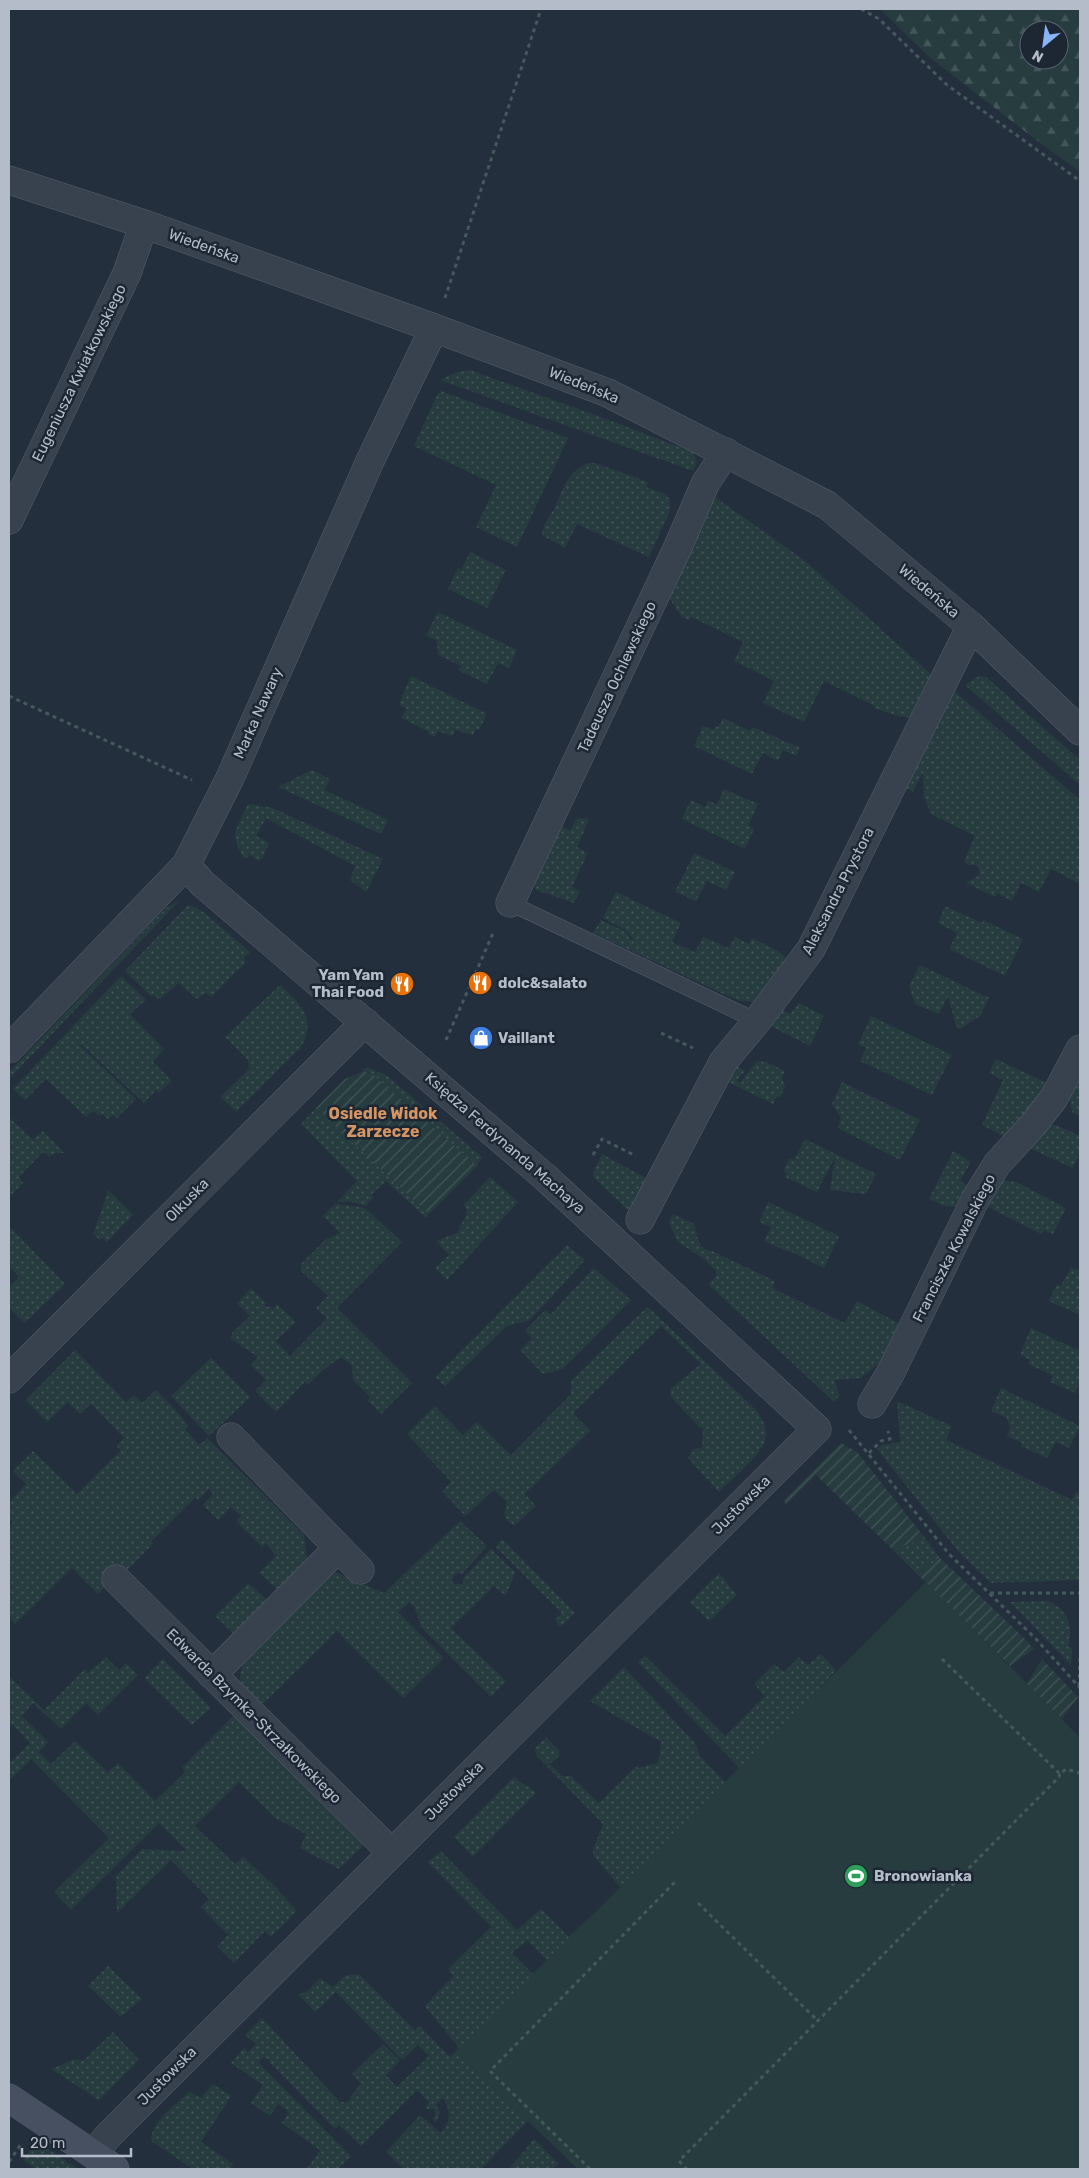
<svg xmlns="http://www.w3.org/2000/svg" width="1089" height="2178" viewBox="0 0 1089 2178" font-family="Rubik,sans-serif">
	<defs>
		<pattern id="grass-dots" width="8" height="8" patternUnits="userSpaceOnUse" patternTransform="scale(1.25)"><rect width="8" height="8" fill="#263c3f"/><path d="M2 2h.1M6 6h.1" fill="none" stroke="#435659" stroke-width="1.8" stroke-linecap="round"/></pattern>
		<pattern id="forest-firs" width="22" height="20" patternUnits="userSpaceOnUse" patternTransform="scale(1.25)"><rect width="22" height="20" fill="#263c3f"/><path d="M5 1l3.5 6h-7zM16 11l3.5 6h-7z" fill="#435659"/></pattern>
		<pattern id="garden-furrows" width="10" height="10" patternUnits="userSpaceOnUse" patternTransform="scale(1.25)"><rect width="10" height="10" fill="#263c3f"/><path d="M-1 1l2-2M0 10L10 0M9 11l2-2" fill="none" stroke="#435659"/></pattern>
	</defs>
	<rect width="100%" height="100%" fill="#242f3e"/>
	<g fill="url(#grass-dots)" fill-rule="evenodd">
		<polygon points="470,370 598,416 693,452 697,462 693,471 440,380 457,372"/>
		<polygon points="441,391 568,438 517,547 476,527 496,485 414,446 437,395"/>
		<path d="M588,463H595L648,482L646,487L664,494L670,499V511L649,557L577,524L565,548L542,535C545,519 549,519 555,507C564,488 567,472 588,463Z"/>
		<polygon points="712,495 804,560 933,676 913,718 897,716 875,708 875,706 824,681 804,722 763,703 774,681 734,661 743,642 691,617 689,620 682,617 668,596"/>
		<polygon points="470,552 506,570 487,608 448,589 458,568 461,570"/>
		<polygon points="438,612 517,650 509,668 498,663 487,684 458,670 461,666 438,655 437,641 426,635"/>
		<polygon points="411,676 487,714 479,730 476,729 473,735 455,730 452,736 438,731 435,737 428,734 429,732 402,718 406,708 399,704"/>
		<polygon points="979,676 986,677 1080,760 1080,785 965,685"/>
		<polygon points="952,689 1080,800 1080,884 1051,869 1039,892 1021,883 1012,901 997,893 995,897 966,883 979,875 979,868 976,865 968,865 964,861 975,836 931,814 924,797 923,772 913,792 903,787"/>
		<polygon points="723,718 750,731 753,727 800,748 796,756 783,750 778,761 763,753 752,774 694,746 703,726 713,730 715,726 718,727"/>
		<polygon points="312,770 330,779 325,790 388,820 381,834 278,787"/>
		<polygon points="724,789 758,804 748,826 754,829 745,849 682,819 691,800 705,807 708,801 717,804"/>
		<path d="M248,804L273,808L383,859L366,892L350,880L355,866L266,818L256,836L269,843L263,858L258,861L250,855L245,859C228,835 237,828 248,804Z"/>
		<polygon points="584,818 589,820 577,847 588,853 572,887 580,891 574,903 536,890 534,883 561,826 570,831 576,819"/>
		<polygon points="694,853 735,872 726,890 707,881 696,901 675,892"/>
		<polygon points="616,892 681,923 672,942 695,952 703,937 729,948 735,937 749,944 752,938 778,951 789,961 755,1002 741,1001 732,998 593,933 601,920 626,932 631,940 634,940 627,931 603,918"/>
		<polygon points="180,900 9,1079 9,1072 165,909"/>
		<polygon points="190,905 202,911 250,952 243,959 246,962 211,997 206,993 196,999 179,983 160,999 152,995 151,996 125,971 186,907"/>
		<polygon points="945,906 982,923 983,920 1023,939 1005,976 949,949 957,933 938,923"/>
		<polygon points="920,965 989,998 980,1016 960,1029 956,1026 948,996 939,1014 915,1004 909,986"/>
		<polygon points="121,976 146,1000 130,1014 164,1049 153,1062 172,1081 159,1093 156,1090 144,1103 81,1044 80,1046 136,1099 117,1118 113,1115 108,1119 102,1114 99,1116 93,1111 86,1117 46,1079 25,1100 13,1089"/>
		<path d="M280,985C301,1005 317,1018 301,1047L236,1112L220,1097L249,1069L248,1060L225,1037Z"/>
		<polygon points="799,1003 824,1016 810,1046 768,1025 781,1009 790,1014"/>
		<polygon points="871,1016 952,1055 932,1095 860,1061 866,1048 858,1044"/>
		<polygon points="996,1059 1049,1084 1007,1138 982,1125 1003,1080 989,1073"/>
		<polygon points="757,1061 766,1062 785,1071 782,1078 785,1087 780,1097 777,1096 773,1104 726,1081 735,1065 745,1071 737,1080 740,1083"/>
		<polygon points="369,1068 386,1075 482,1157 477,1166 371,1073 361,1069"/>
		<polygon points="1080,1073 1080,1116 1072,1112 1069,1097"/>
		<polygon points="842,1082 920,1120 900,1160 838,1128 841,1118 832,1104"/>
		<polygon points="316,1108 429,1214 426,1218 386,1181 371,1195 373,1197 366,1206 352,1202 337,1202 357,1181 301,1124"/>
		<polygon points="9,1117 33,1140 43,1131 64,1153 57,1153 49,1157 43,1152 19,1177 23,1183 9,1197"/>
		<polygon points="1047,1125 1056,1125 1080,1136 1080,1152 1073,1168 1029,1148"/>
		<polygon points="805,1139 876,1174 866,1194 830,1190 835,1157 817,1192 785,1177 787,1173 783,1171 790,1158 794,1160"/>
		<polygon points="953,1151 971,1162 960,1181 969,1187 958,1207 944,1206 929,1199"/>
		<polygon points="602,1154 648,1179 630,1212 594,1178 593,1173"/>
		<polygon points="490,1177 518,1202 447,1280 435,1268 449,1255 436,1241 457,1233 466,1215 467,1209 463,1205"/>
		<polygon points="1000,1180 1016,1182 1066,1208 1053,1234 1044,1230 1041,1234 986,1206"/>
		<polygon points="107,1189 133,1215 107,1242 102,1238 100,1240 93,1234 106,1197"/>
		<polygon points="768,1202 839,1236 824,1268 790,1251 789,1252 764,1241 771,1227 759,1222"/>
		<polygon points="335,1204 360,1207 366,1209 402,1242 337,1308 412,1383 381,1414 367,1400 370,1397 353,1380 352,1365 341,1357 323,1370 308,1385 305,1382 276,1412 255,1391 266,1380 251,1365 258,1357 231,1339 232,1333 250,1316 237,1303 251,1288 266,1303 265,1305 267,1307 269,1306 273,1309 277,1304 296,1322 276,1341 290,1356 327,1318 316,1308 328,1296 301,1271 301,1264 325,1240 340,1233 323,1216"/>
		<path d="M673,1214L694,1224C698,1236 697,1249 712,1251L775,1281L772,1288L845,1323L857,1301L900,1324L883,1360L861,1378L835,1380L837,1390L840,1395L834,1402L708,1284L716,1277V1271L705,1260L678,1242L669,1223Z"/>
		<polygon points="9,1226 65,1284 25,1323 9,1308 9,1287 19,1277 9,1266"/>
		<polygon points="567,1245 585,1260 530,1320 507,1326 445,1386 435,1377"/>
		<polygon points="1071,1267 1080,1271 1080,1315 1049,1301 1057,1284 1061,1286"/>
		<polygon points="594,1268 631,1300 563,1369 543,1374 520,1350 532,1338 525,1331 545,1310 551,1314"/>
		<path d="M646,1308H649L757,1411C762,1419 767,1427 766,1437C763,1455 731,1479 719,1492L688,1458L694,1449L702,1448L703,1428H700L671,1397L670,1389L701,1364L661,1326L573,1413L590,1431L525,1494L536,1506L514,1526L506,1519L504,1512L506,1509V1501L494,1490L465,1516L442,1491L451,1482L407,1434L435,1406L463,1435L477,1422L511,1455L571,1394V1381Z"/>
		<polygon points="1031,1328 1080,1351 1080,1381 1075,1393 1050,1382 1053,1376 1028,1364 1030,1360 1020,1354"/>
		<polygon points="75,1350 126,1402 134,1395 142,1403 156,1390 182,1417 188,1426 185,1429 199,1445 207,1438 304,1535 307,1558 278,1590 259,1573 276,1556 266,1543 262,1547 236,1521 241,1516 231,1507 218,1520 203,1505 213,1494 209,1489 198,1500 195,1498 151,1542 153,1544 125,1572 122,1570 98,1594 72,1568 15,1624 9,1617 9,1527 13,1522 9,1518 9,1503 26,1484 13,1471 33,1451 77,1494 121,1450 116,1446 124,1438 91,1404 80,1414 68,1402 47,1422 26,1400"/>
		<polygon points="211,1358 250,1397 209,1436 171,1396"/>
		<polygon points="1001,1388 1080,1426 1069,1448 1056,1442 1047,1458 1021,1446 1022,1443 1007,1436 1010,1428 1007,1418 991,1411"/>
		<polygon points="897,1401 952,1426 946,1440 1072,1500 1076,1492 1080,1494 1080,1580 991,1583 958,1551 877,1449 882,1445 900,1442"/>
		<path d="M460,1521L487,1546L462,1574L458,1573L454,1575L452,1580L453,1584H463L464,1577L491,1549L515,1572L506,1596L494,1586L451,1628L506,1681L491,1697L421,1627L415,1608L410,1602L398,1612L444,1658L403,1698L337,1631L265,1702L257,1704C242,1689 235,1682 244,1661L335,1572L384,1593Z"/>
		<polygon points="925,1538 940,1558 917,1574 893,1550"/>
		<polygon points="502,1539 575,1613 560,1627 555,1620 562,1613 496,1547"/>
		<polygon points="719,1573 737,1595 709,1621 690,1602"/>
		<polygon points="248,1583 267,1600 235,1635 215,1616"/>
		<path d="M1047,1601C1067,1608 1074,1626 1068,1646L1072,1649L1071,1665L1010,1602Z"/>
		<polygon points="821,1654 836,1670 820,1688 1010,1666 1080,1738 1080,1769 619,1889 620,1887 593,1855 593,1850 603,1824 536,1755 535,1748 546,1737 559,1751 559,1756 550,1764 562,1776 571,1776 599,1803 636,1766 638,1768 658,1763 661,1742 590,1701 624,1667 695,1743 700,1756 725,1782 739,1768 638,1662 645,1656 725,1736 765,1696 754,1684 774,1664 784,1672 799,1657 808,1665"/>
		<polygon points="106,1657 119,1670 126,1663 138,1675 98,1715 86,1703 61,1729 33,1703 22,1716 48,1742 39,1752 51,1764 75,1741 108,1772 118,1763 155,1801 185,1772 182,1768 236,1713 360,1836 363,1846 339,1869 300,1848 306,1834 276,1819 239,1782 195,1826 235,1864 243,1857 274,1885 297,1911 271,1937 265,1931 234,1963 217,1946 228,1935 201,1907 209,1899 171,1860 117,1913 116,1876 142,1849 187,1851 159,1823 71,1910 54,1892 109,1838 31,1759 9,1781 9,1764 30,1743 9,1721 9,1676 44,1710 85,1669 88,1673"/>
		<polygon points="163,1659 211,1708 192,1725 144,1678"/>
		<path d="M514,1777C521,1784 528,1785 536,1793L473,1857L454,1837Z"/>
		<path d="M441,1851L517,1930L541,1909L569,1937L590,1917L586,2169H578L528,2121L481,2169H404L386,2152L420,2115L441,2133C451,2121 451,2111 443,2098L436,2104L440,2113L436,2122L433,2120L435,2115L434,2109H426L429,2102L417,2090L361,2146L339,2125L335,2129L271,2064L269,2060L264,2057L258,2062L351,2156L338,2169H307L320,2150L282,2123L289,2112L278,2104L270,2116L251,2103L263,2085L231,2063L244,2048L248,2052L256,2044L245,2035L262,2018L339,2101L346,2103L351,2099L350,2097L361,2084L352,2074L383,2044L400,2061L386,2075L397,2087L429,2056L418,2045L402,2060L336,1992L315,2012L298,1994L307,1992L320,1978L333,1987C344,1977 344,1973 360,1975L415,2030L420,2026L450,2057L459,2048L425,2006L453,1976L448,1969L491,1927L428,1862ZM527,1940L547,1960L533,1974L512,1953Z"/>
		<polygon points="108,1966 142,1999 121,2017 88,1986"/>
		<polygon points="113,2032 139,2060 99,2100 51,2069 75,2059 83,2061"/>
		<path d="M213,2084L231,2096L201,2142L233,2164L230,2169H193L151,2141C151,2121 176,2105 189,2092L201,2098Z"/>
		<polygon points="534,2139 559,2164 552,2169 509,2169"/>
		<polygon points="36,2141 78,2169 36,2169 23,2160"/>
	</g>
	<path fill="url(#forest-firs)" fill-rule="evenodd" d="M880,9H1080V172L1027,133L928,56ZM1029,30H1059V60H1029Z"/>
	<g fill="url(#garden-furrows)">
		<polygon points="364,1071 371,1073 477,1166 429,1214 316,1108 345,1079"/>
		<polygon points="841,1443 857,1452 925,1538 893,1550 816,1475 786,1505 784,1500"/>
		<polygon points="940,1558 1026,1640 1034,1649 1010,1666 917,1574"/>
		<polygon points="1042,1659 1078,1697 1062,1719 1027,1684"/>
	</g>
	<polygon fill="#263c3f" points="926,1582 1080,1738 1080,2169 578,2169 456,2051"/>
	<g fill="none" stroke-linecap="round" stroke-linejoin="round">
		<g stroke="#565f6c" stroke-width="16">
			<polyline id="lane" points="510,903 757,1021"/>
		</g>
		<g stroke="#565f6c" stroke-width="29">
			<g id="street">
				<polyline points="9,180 144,224 434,328 608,393 827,505 971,626 1080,731"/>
				<polyline points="9,520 127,273 144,224"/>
				<polyline points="510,903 677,549 705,484 726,452"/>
				<polyline points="9,1049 186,865 230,778 370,461 434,328"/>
				<polyline points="640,1220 723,1062 757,1021 811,949 971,626"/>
				<polyline points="9,1379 365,1022"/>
				<polyline points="872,1404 891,1372 976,1198 997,1164 1033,1125 1054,1098 1080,1049"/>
				<polyline points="231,1437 360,1570"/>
				<polyline points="116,1579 392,1853"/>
				<polyline points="212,1675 338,1548"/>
				<polyline points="93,2154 108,2136 817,1429 546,1178 203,884 186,865"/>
			</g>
		</g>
		<g stroke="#565f6c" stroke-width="29">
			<polyline id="secondary" points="9,2098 115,2169"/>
		</g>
		<g stroke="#44595c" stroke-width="3" stroke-dasharray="4 4" stroke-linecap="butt">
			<polyline points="861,9 879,19 947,85 1080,181"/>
			<polyline points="445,298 541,9"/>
			<polyline points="9,696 192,780"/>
			<polyline points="661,1033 693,1048"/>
			<polyline points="446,1040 494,931"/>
			<polyline points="593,1155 602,1139 636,1156"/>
			<polyline points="849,1430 949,1554 1036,1639 1080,1688"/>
			<polyline points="869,1453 881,1441 890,1439 888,1431"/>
			<polyline points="990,1593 1080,1593"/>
			<polyline points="942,1659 1060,1774 1066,1769 1080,1773"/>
			<polyline points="1079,1686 1080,1657"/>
			<polyline points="698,1903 818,2021"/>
			<polyline points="9,2162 21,2144"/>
			<polyline points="590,2169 490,2071 675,1882"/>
			<polyline points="684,2169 686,2168 679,2161 1059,1777 1060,1774"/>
		</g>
		<use href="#lane" stroke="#38414e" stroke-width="15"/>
		<use href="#street" stroke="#38414e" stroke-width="28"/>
		<use href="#secondary" stroke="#465061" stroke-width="28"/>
	</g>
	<defs>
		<g id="restaurant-disc" transform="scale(1.25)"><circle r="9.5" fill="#e8710a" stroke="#1d2633"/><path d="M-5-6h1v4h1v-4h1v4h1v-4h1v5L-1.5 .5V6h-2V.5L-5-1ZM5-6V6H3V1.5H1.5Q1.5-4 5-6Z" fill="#fff"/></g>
		<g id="shop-disc" transform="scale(1.25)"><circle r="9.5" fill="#3f7fe0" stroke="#1d2633"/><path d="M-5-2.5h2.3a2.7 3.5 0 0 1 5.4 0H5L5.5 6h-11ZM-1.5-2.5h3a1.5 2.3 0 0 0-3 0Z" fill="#fff"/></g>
		<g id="stadium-disc" transform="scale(1.25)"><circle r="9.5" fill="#2e9e5b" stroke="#1d2633"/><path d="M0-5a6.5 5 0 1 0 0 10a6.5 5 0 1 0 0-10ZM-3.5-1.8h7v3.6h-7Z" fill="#fff"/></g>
	</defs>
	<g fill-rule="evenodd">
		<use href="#restaurant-disc" x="480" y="983"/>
		<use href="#restaurant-disc" x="402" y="984"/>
		<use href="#shop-disc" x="481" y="1038"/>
		<use href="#stadium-disc" x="856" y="1876"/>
	</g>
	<g text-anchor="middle" stroke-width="5" stroke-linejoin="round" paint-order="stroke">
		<g font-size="15" fill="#b4bcc9" stroke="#1d2633">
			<text transform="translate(204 246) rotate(20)" y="5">Wiedeńska</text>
			<text transform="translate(79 373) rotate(-64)" y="5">Eugeniusza Kwiatkowskiego</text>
			<text transform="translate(584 385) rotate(22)" y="5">Wiedeńska</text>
			<text transform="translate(929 591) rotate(40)" y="5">Wiedeńska</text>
			<text transform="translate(617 677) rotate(-65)" y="5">Tadeusza Ochlewskiego</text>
			<text transform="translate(258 713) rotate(-66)" y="5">Marka Nawary</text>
			<text transform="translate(838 891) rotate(-63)" y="5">Aleksandra Prystora</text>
			<text transform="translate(505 1143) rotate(41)" y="5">Księdza Ferdynanda Machaya</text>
			<text transform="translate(187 1200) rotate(-45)" y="5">Olkuska</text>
			<text transform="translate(954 1248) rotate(-63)" y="5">Franciszka Kowalskiego</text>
			<text transform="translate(741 1505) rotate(-45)" y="5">Justowska</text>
			<text transform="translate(254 1716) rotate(45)" y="5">Edwarda Bzymka-Strzałkowskiego</text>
			<text transform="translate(454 1791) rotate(-45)" y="5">Justowska</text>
			<text transform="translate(167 2076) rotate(-45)" y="5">Justowska</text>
		</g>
		<g font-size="15" font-weight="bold" fill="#b4bcc9" stroke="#1d2633" text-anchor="start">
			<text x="384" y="980" text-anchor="end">Yam Yam<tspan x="384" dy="17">Thai Food</tspan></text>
			<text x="498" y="988">dolc&amp;salato</text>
			<text x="498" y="1043">Vaillant</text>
			<text x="874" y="1881">Bronowianka</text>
		</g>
		<g font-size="16" font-weight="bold" fill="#d59563" stroke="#1d2633">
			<text x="383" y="1119">Osiedle Widok<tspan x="383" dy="18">Zarzecze</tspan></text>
		</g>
	</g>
	<rect width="1089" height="2178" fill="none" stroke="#b4bcc9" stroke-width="20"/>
	<g transform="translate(1044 45) rotate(209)"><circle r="24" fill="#1d2633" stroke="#59626f"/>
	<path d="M0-4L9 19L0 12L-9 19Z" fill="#8ab4f8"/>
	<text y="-8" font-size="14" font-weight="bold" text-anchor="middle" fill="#b4bcc9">N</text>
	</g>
	<path d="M22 2148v8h109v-8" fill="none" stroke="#b4bcc9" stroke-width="2.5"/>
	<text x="30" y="2148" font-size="15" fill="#b4bcc9" stroke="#1d2633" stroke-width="4" paint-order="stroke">20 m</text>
</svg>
